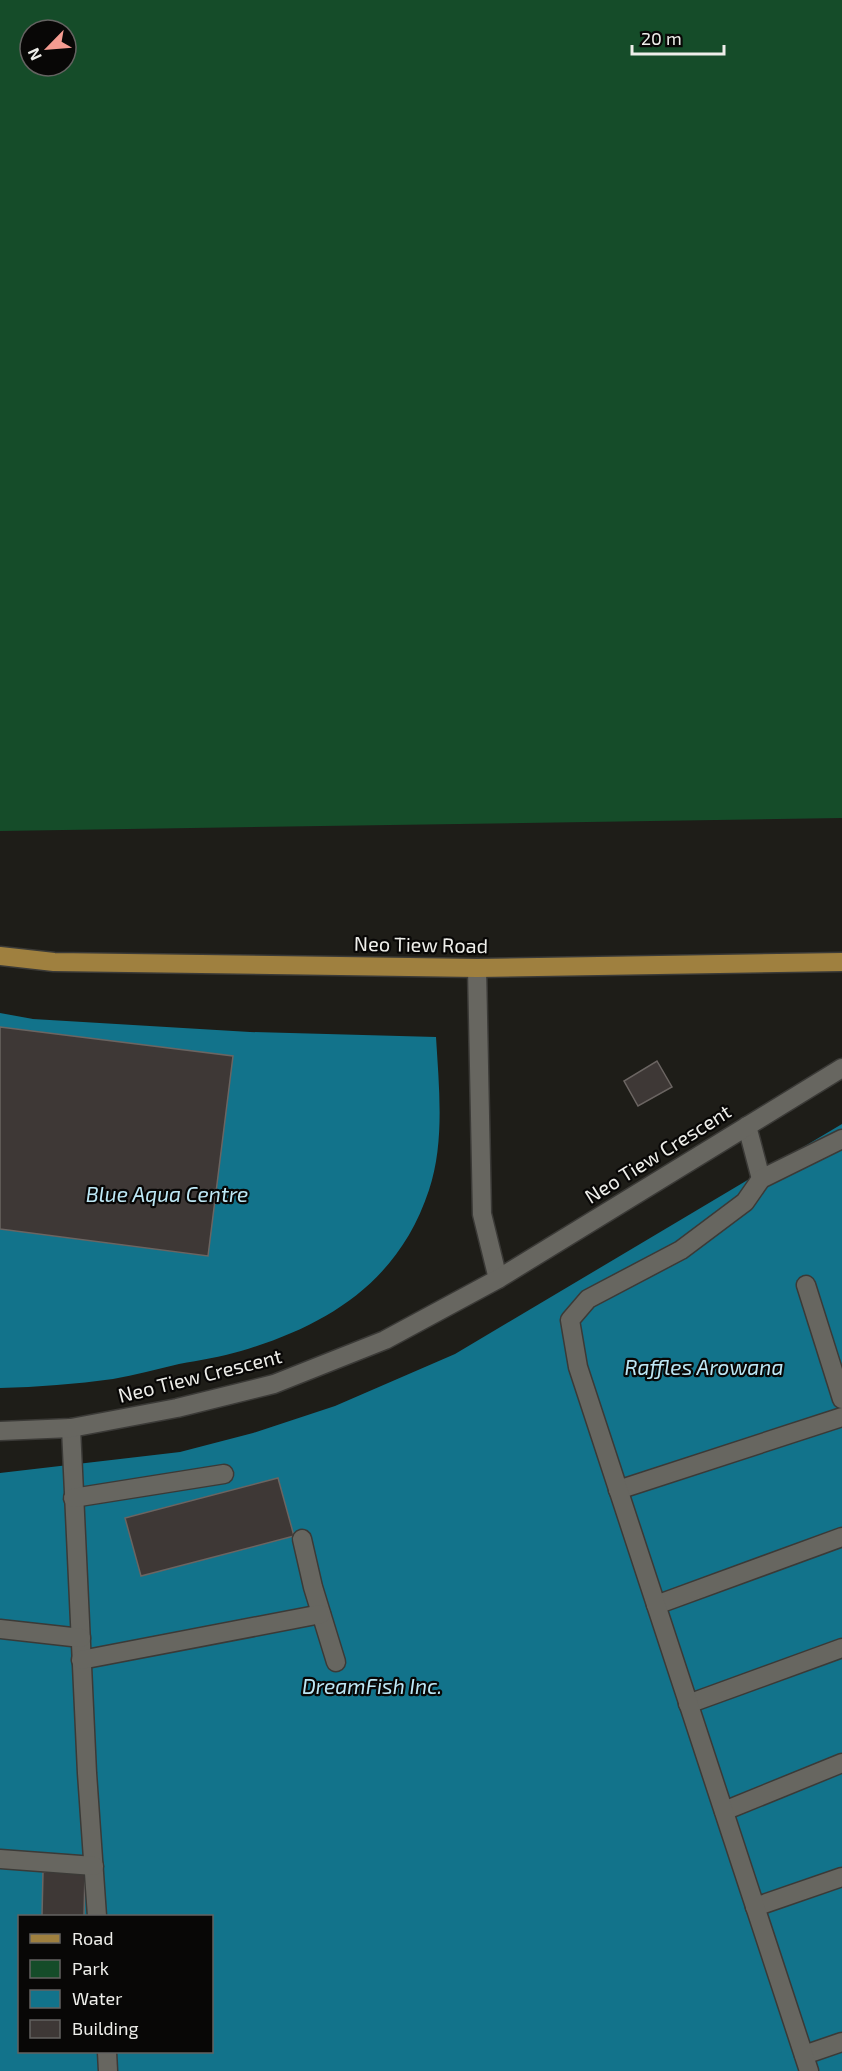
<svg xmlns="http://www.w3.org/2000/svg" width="842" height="2071" viewBox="0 0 842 2071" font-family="'Exo 2',sans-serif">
	<rect width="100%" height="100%" fill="#1e1d18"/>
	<path fill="#154c29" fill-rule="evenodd" d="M0,0H842V818L0,831ZM30,30H66V66H30Z"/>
	<g fill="#12738b" fill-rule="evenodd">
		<path d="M0,1013L33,1019L250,1032L436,1037C439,1087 445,1142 429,1190C399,1281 329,1325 241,1351C221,1357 200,1360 179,1364C157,1369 135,1375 113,1379C76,1384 38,1387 0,1388Z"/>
		<path d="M842,1124V2071H0V1473L180,1452L253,1433L335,1406L455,1354ZM20,1916H212V2052H20Z"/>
	</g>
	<g fill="#3e3836" stroke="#6b6562" stroke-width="1.5">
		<polygon points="0,1027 233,1056 208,1256 0,1229"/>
		<polygon points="657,1061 672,1087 638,1106 624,1081"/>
		<polygon points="278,1478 294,1536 141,1576 125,1518"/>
		<polygon points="43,1872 85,1873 84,1916 42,1916"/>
	</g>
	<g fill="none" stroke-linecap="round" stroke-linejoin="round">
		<g stroke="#3b3a37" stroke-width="21">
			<g id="lane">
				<polyline points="747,1126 761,1179"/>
				<polyline points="806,1285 842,1399"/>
				<polyline points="71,1428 87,1773 97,1916"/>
				<polyline points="618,1490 842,1417"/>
				<polyline points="73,1498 224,1474"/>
				<polyline points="302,1539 313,1587 336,1662"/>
				<polyline points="656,1605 842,1537"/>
				<polyline points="0,1629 81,1638"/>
				<polyline points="81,1660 321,1614"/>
				<polyline points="688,1704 842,1648"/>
				<polyline points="724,1811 842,1763"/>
				<polyline points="0,1859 94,1866"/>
				<polyline points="755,1907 842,1877"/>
				<polyline points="107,2052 108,2071"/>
				<polyline points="804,2055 842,2042"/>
				<polyline points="809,2071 578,1367 570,1320 588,1299 681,1250 745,1202 761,1179 842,1139"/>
			</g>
		</g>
		<g stroke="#3b3a37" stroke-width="21">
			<g id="street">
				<polyline points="477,968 482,1214 498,1279"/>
				<polyline points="0,1431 71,1428 177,1408 274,1384 385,1340 498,1279 842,1068"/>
			</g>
		</g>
		<g stroke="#3b3a37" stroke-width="21">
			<polyline id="primary" points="0,956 54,962 477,968 842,962"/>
		</g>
		<use href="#lane" stroke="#676660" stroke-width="18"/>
		<use href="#street" stroke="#676660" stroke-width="18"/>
		<use href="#primary" stroke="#9f803f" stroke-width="18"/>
	</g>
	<g text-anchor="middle" stroke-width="4.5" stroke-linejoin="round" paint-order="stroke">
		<g font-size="20" fill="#eeeeea" stroke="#080706">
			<text transform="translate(421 945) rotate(1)" y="7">Neo Tiew Road</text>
			<text transform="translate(658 1154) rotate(-32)" y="7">Neo Tiew Crescent</text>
			<text transform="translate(200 1376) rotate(-14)" y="7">Neo Tiew Crescent</text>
		</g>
		<g font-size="21" font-style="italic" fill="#bde7f5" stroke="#080706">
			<text x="167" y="1202">Blue Aqua Centre</text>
			<text x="704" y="1375">Raffles Arowana</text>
			<text x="372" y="1694">DreamFish Inc.</text>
		</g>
	</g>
	<rect x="18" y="1915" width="195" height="138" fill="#080706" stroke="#646361" stroke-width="1.5"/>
	<rect x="30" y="1934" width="30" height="9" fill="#9f803f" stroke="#646361" stroke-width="1.5"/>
	<text x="72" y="1945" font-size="18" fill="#eeeeea">Road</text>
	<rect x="30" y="1960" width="30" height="18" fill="#154c29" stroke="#646361" stroke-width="1.5"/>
	<text x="72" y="1975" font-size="18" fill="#eeeeea">Park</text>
	<rect x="30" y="1990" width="30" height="18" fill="#12738b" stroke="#646361" stroke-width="1.5"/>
	<text x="72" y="2005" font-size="18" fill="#eeeeea">Water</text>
	<rect x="30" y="2020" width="30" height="18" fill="#3e3836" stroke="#646361" stroke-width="1.5"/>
	<text x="72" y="2035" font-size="18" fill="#eeeeea">Building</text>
	<g transform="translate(48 48) rotate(245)"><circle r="28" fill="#080706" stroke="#646361" stroke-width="1.5"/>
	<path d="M0-4.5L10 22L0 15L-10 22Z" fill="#f59c91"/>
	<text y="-9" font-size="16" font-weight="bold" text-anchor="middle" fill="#eeeeea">N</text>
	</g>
	<path d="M632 45v9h92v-9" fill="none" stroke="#eeeeea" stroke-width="3"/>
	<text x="641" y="45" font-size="18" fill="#eeeeea" stroke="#080706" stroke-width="4.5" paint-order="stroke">20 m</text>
</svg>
